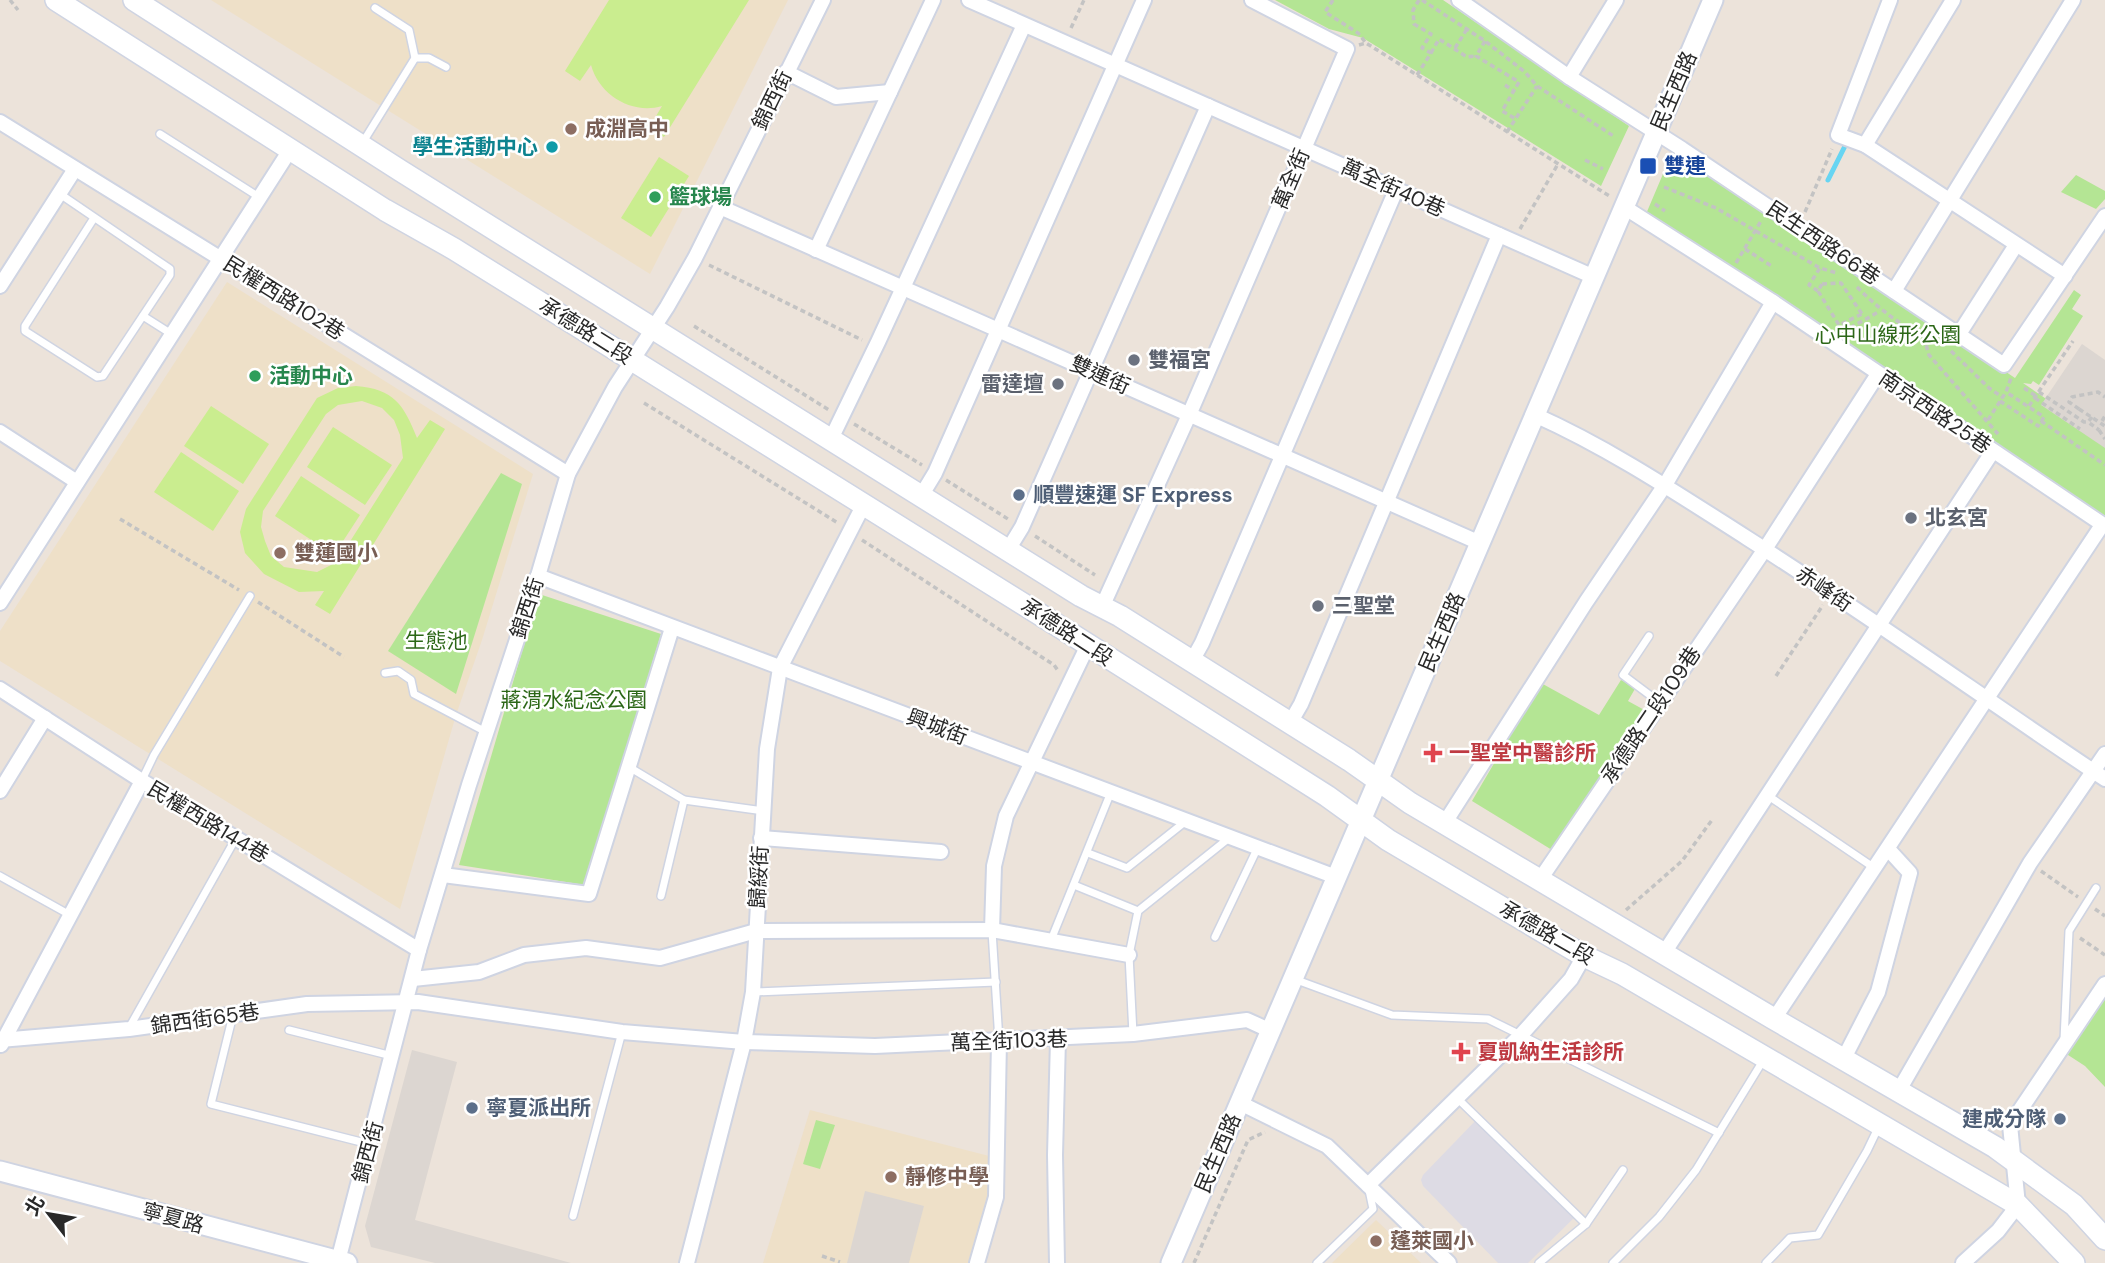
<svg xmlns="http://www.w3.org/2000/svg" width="2105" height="1263" viewBox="0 0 2105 1263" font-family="'DM Sans','Noto Sans TC',sans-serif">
	<rect width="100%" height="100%" fill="#ece3da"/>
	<polygon fill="#dddbe4" points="1480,1116 1577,1215 1528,1263 1498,1263 1423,1186 1421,1180 1423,1175"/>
	<g fill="#eee0c8">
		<polygon points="211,0 788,0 650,274"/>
		<polygon points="227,282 533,474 482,640 456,715 400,909 0,661 0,631"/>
		<polygon points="810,1110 993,1157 994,1198 972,1263 763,1263"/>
		<polygon points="1376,1220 1421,1263 1332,1263"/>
	</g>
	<g fill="#b4e594">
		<polygon points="1275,0 1443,0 1629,126 1601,186 1363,38 1329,29"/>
		<polygon points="1674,148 2015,378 2074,290 2081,295 2072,309 2083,316 2039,385 2033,381 2031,384 2023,383 2105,439 2105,519 1837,341 1761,286 1736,274 1646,214"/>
		<polygon points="2076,175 2105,191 2105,199 2096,209 2061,192"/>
		<polygon points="501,473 522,484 456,694 388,651"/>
		<polygon points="539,594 661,634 585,885 459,865"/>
		<polygon points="1621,680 1636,687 1628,701 1648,712 1552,850 1472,801 1541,683 1599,715"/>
		<polygon points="2105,993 2105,1087 2085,1066 2065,1053"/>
		<polygon points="816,1120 835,1125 820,1169 803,1164"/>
	</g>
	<g fill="#caed8f" fill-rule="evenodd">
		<path d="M609,0H749L664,137L649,128L662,106C632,115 599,95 591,65L580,81L565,71Z"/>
		<polygon points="659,157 689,176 651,237 621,218"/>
		<path d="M356,386C394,389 404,405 417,438L430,420L445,429L330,614L315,605L324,591L299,592L264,574L245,553L240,532L246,509L317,398L338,388ZM362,401L382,408L394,420L400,435L403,458L337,562L317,572L284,567L271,556L265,541L261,527L263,511L326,414L338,405Z"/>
		<polygon points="211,406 269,444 243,484 184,446"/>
		<polygon points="333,427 392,465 365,505 307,467"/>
		<polygon points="181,452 239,491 213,531 154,492"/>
		<polygon points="301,476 360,515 334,555 275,516"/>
	</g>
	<g fill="#dcd6d1">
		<polygon points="2082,344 2105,360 2105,448 2041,405"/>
		<polygon points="412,1050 457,1062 415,1220 571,1263 435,1263 371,1247 365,1226"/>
		<polygon points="865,1191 924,1206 909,1263 847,1263"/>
	</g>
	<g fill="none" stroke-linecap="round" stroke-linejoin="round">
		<polyline stroke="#68d5f2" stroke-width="5" points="1828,180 1847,142"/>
		<g stroke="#cfd4e2" stroke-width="10">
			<g id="service">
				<polyline points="415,58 429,58 446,67"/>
				<polyline points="160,134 259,197"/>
				<polyline points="363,142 415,58 409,30 375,8"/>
				<polyline points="60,194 170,269 170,275 103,376 97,377 25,331 25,326 94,218"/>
				<polyline points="143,316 173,335"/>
				<polyline points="1649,636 1623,675 1659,702"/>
				<polyline points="385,673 398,671 411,680 414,694 486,732"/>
				<polyline points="629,767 684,800 764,811"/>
				<polyline points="142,780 154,755 250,596"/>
				<polyline points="1767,795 1873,867"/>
				<polyline points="1088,853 1127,868 1186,821"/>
				<polyline points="0,876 70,915"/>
				<polyline points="1074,885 1138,911"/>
				<polyline points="661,896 684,800"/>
				<polyline points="992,931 999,1041"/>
				<polyline points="1215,937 1258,847"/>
				<polyline points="1051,940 1111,792"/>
				<polyline points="1294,979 1392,1015 1488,1019 1719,1133"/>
				<polyline points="753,992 996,982"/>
				<polyline points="233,1015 211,1104 369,1144"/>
				<polyline points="129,1028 236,838"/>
				<polyline points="289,1030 392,1056"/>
				<polyline points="1133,1034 1129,955 1138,911 1229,838"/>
				<polyline points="2064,1040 2069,931 2096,888"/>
				<polyline points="1456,1097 1586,1224"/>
				<polyline points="573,1216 622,1032"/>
				<polyline points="1317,1263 1373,1209 1369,1190"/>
				<polyline points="1539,1263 1586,1224 1623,1170"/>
				<polyline points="1613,1263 1659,1217 1696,1170 1764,1059"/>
				<polyline points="1766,1263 1790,1238 1818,1235 1867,1151 1879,1126"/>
			</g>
		</g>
		<g stroke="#cfd4e2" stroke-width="18">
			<g id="minor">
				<polyline points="969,0 1594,277"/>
				<polyline points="1459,0 1569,77 1682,149 2004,365 2105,216"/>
				<polyline points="1890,0 1838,135 1865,145 2065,276"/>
				<polyline points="786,72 836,97 890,92"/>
				<polyline points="1569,77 1616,0"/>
				<polyline points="0,122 568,474"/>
				<polyline points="1865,145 1953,0"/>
				<polyline points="720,207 1480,543"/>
				<polyline points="1624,207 1773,302 2105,526"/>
				<polyline points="816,250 933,0"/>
				<polyline points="0,286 75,169"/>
				<polyline points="1894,291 2073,0"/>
				<polyline points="1959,334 2016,245"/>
				<path d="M1535,415C1609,448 1678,494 1747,538C1868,615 1985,699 2105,779"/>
				<polyline points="0,432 77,482"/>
				<polyline points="831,439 878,342 1024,25"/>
				<polyline points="921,496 935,473 1144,0"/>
				<polyline points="1008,550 1022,527 1208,106"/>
				<polyline points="538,576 1336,877"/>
				<polyline points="0,603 290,150"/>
				<polyline points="1102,607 1189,415 1347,49 1252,0"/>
				<polyline points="1192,661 1202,643 1396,190"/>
				<polyline points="0,689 142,781 419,950"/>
				<polyline points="1290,723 1301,704 1499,235"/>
				<polyline points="0,791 45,718"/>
				<polyline points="1444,824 1586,602 1665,485 1773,302"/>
				<polyline points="761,838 941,852"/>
				<polyline points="443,875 589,894 672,628"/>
				<polyline points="1539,881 1765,549 1878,374"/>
				<polyline points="992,930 994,866 1006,816 1088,645"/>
				<polyline points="1664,953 1993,451"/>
				<polyline points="413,979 479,972 524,955 586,948 660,958 756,931 992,930 1129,955"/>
				<polyline points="1774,1019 2102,525"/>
				<polyline points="0,1040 129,1029 307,1004 418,1002 622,1032 744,1042 875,1046 1133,1034 1247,1020 1271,1031"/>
				<polyline points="1,1045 142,781"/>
				<polyline points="1843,1060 1878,992 1910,873 1888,849"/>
				<polyline points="1898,1092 2030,863 2105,754"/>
				<polyline points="1240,1103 1327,1146 1449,1263"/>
				<polyline points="1368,1185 1521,1035 1571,979 1584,956"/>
				<polyline points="338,1261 419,950 469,785 538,576 568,474 615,387 667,307 695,258 823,0"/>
				<polyline points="687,1263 744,1042 753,992 767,749 780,668 864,504"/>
				<polyline points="977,1263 996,1197 999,1041"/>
				<polyline points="1057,1263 1055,1155 1058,1039"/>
				<polyline points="1963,1263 1998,1231 2018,1205 2010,1125 2105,984"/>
			</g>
		</g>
		<g stroke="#cfd4e2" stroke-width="23">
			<g id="tertiary">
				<polyline points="0,1171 347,1263"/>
				<polyline points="1171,1263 1713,0"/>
			</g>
		</g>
		<g stroke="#cfd4e2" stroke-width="24">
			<g id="secondary">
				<polyline points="56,0 385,210 454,249 1068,632 1327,796 1388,840 1584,956 1622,974 2018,1205 2074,1263"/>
				<polyline points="134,0 401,171 1081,596 1120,616 1349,760 1410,803 1774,1019 1995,1147 2074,1205 2105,1239"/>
			</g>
		</g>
		<g stroke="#c3c3c3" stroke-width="3.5" stroke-dasharray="5 3.5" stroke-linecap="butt">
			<polyline points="10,0 18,10"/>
			<polyline points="1333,0 1325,12 1358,33 1366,43"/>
			<polyline points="1422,0 1485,41 1525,72 1537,86 1615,137"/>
			<polyline points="1071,28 1084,0"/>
			<polyline points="1485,41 1476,56 1519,82 1502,111 1516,119"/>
			<polyline points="1359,45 1366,43 1611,197"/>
			<polyline points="1455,48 1467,29"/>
			<polyline points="1431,53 1439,39 1467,57 1476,56"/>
			<polyline points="1417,75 1431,53 1422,48 1431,34 1414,24 1413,10 1419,0"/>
			<polyline points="1505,85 1514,91"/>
			<polyline points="1507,132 1537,86"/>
			<polyline points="1585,160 1603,169"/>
			<polyline points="1664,187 1716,208 1820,268 1837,273"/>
			<polyline points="1655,204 1665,211"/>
			<polyline points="1805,212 1832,149"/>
			<polyline points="1520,229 1558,164"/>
			<polyline points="1745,249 1773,267"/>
			<polyline points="1736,263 1761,221"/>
			<polyline points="709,265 862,340"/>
			<polyline points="1822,284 1818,291 1839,325 1862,314"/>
			<path d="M1857,287C1884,314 1907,330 1943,345"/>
			<polyline points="1818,291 1809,285 1820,268"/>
			<polyline points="694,326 829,410"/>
			<polyline points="1843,332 1880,311"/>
			<polyline points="1924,337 1929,355 1998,434"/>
			<polyline points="1951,351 1989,388 2002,397"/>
			<polyline points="2024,388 2036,396"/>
			<polyline points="2039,392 2084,422 2088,422"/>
			<polyline points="2035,398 2080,429"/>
			<polyline points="2000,401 2038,426 2044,417 2006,392"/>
			<polyline points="644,403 838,523"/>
			<polyline points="2029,406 2073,341"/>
			<polyline points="2079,409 2069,402 2072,397 2098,392 2105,397"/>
			<polyline points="1988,420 2006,392 2011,378"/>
			<polyline points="2041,421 2105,465"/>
			<polyline points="2102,421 2105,416"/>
			<polyline points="854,424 922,465"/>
			<polyline points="2099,430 2105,439"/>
			<polyline points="946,480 1008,519"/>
			<polyline points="120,519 239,590"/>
			<polyline points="1035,536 1095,575"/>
			<polyline points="862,540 1054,665 1059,672"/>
			<polyline points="258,602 344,657"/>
			<polyline points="1776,676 1823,605"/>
			<polyline points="2041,871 2078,897"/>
			<polyline points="2095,909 2105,916"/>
			<polyline points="1626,910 1682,861 1712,820"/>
			<polyline points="2080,938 2105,955"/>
			<polyline points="822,1256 840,1262"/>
			<polyline points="1194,1263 1248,1140 1265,1132"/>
		</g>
		<use href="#service" stroke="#fff" stroke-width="7"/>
		<use href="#minor" stroke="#fff" stroke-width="14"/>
		<use href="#tertiary" stroke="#fff" stroke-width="19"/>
		<use href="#secondary" stroke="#fff" stroke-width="21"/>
		<g stroke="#c3c3c3" stroke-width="3.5" stroke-dasharray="5 3.5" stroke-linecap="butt">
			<polyline points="1822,284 1841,283 1862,314"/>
			<polyline points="2079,409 2105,426"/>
			<polyline points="2092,417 2088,422 2099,430"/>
		</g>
	</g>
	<g fill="#8d6e63" stroke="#fff" stroke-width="2.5">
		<circle cx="571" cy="129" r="7"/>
		<circle cx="280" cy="553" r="7"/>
		<circle cx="891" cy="1177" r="7"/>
		<circle cx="1376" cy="1241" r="7"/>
	</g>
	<circle fill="#0f9aa8" stroke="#fff" stroke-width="2.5" cx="552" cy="147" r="7"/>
	<rect fill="#1a4fb4" stroke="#fff" stroke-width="2.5" x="1639" y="157" width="18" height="18" rx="3.5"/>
	<g fill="#2e9e5b" stroke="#fff" stroke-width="2.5">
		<circle cx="655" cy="197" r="7"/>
		<circle cx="255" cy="376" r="7"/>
	</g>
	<g fill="#6b7280" stroke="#fff" stroke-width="2.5">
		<circle cx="1134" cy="360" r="7"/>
		<circle cx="1058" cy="384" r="7"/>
		<circle cx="1911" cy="518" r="7"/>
		<circle cx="1318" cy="606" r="7"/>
	</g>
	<g fill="#5c6f8a" stroke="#fff" stroke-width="2.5">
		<circle cx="1019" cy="495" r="7"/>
		<circle cx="472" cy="1108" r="7"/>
		<circle cx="2060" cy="1119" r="7"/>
	</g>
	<g fill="#e0444e" stroke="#fff" stroke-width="2.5">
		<path d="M1429.5 742.5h7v7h7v7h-7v7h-7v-7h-7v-7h7z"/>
		<path d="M1457.5 1041.5h7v7h7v7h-7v7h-7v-7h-7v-7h7z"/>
	</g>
	<g text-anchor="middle" stroke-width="5" stroke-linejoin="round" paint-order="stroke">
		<g font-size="21" fill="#292929" stroke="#fff">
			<text transform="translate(1674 91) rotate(-67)" y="7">民生西路</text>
			<text transform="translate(772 100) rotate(-64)" y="7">錦西街</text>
			<text transform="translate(1291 179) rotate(-67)" y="7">萬全街</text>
			<text transform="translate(1393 188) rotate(24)" y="7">萬全街40巷</text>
			<text transform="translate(1823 243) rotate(34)" y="7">民生西路66巷</text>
			<text transform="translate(284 298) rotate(32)" y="7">民權西路102巷</text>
			<text transform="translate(586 331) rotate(32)" y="7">承德路二段</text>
			<text transform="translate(1100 375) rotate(24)" y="7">雙連街</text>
			<text transform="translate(1935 412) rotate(34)" y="7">南京西路25巷</text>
			<text transform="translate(1824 589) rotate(34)" y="7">赤峰街</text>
			<text transform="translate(527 608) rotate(-72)" y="7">錦西街</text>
			<text transform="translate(1067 632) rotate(33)" y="7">承德路二段</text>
			<text transform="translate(1442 632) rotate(-67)" y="7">民生西路</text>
			<text transform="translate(1651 715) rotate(-56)" y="7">承德路二段109巷</text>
			<text transform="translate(937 727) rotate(21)" y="7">興城街</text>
			<text transform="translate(208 822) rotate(31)" y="7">民權西路144巷</text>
			<text transform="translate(759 877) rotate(-87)" y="7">歸綏街</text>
			<text transform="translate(1547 933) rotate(30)" y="7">承德路二段</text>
			<text transform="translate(205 1019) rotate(-8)" y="7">錦西街65巷</text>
			<text transform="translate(1009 1041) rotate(-2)" y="7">萬全街103巷</text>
			<text transform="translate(368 1152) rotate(-75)" y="7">錦西街</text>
			<text transform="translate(1218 1153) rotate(-67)" y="7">民生西路</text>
			<text transform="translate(173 1218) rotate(15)" y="7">寧夏路</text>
		</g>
		<g font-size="21" font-weight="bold" fill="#785e54" stroke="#fff" text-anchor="start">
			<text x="585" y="136">成淵高中</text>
			<text x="294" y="560">雙蓮國小</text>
			<text x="905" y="1184">靜修中學</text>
			<text x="1390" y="1248">蓬萊國小</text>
		</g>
		<g font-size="21" font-weight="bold" fill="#0d838f" stroke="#fff" text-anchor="end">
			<text x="538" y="154">學生活動中心</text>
		</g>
		<g font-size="21" font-weight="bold" fill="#164399" stroke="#fff" text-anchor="start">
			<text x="1664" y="173">雙連</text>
		</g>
		<g font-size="21" font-weight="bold" fill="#27864d" stroke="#fff" text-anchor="start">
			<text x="669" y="204">籃球場</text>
			<text x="269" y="383">活動中心</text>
		</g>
		<g font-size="21" fill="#2c6717" stroke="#fff">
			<text x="1888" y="342">心中山線形公園</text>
			<text x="436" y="648">生態池</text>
			<text x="574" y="707">蔣渭水紀念公園</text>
		</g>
		<g font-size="21" font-weight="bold" fill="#5b616d" stroke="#fff" text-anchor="start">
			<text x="1148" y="367">雙福宮</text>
			<text x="1044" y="391" text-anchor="end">雷達壇</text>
			<text x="1925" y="525">北玄宮</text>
			<text x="1332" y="613">三聖堂</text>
		</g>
		<g font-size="21" font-weight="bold" fill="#4e5e75" stroke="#fff" text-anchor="start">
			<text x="1033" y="502">順豐速運 SF Express</text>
			<text x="486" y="1115">寧夏派出所</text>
			<text x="2046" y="1126" text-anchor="end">建成分隊</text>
		</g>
		<g font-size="21" font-weight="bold" fill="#be3a42" stroke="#fff" text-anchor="start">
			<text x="1449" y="760">一聖堂中醫診所</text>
			<text x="1477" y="1059">夏凱納生活診所</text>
		</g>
	</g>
	<g transform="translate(49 1214) rotate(301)" stroke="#ffffff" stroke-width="5" paint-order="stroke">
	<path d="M0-5L12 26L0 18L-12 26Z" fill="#292929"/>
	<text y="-10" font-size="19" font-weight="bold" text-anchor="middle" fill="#292929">北</text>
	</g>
</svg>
